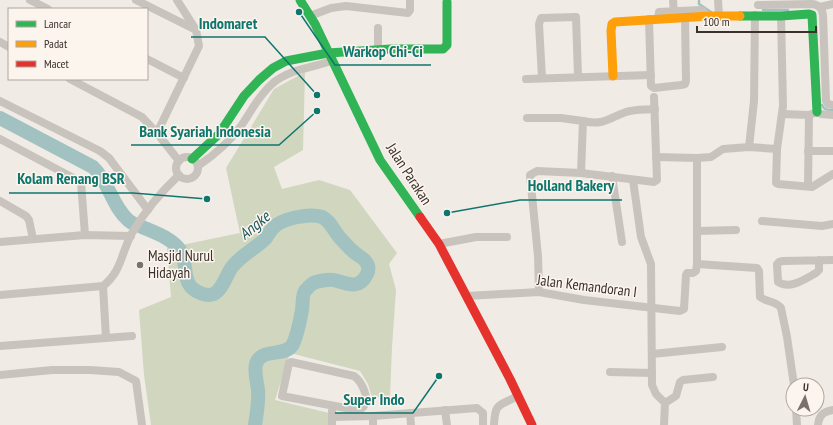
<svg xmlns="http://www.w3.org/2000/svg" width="833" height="425" viewBox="0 0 833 425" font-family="'PT Sans Narrow',sans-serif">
	<rect width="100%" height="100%" fill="#f0ebe5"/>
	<polygon fill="#d1d6bf" points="305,72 303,150 274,167 282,189 319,180 350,190 397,253 389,264 396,290 392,347 390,397 372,397 368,384 360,371 290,353 275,400 329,413 330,425 151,425 144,375 139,310 171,297 167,248 240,233 226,168 274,89"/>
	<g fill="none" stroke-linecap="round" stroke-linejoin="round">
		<g stroke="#a1c2c1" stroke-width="2.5">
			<polyline points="699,0 699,4 711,12"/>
			<polyline points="763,10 788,10"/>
			<path d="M822,105C824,110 828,110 833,110"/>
		</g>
		<path stroke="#a1c2c1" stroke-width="14" d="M0,118L93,167C109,182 112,206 128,220C132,224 138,225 142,227C156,233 171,238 180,250C188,261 182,277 191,287C196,292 206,297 214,294C223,289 226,275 232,267C241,255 255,249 266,238C268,235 270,231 273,228C282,218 310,213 322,217C331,221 334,232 341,239C345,243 349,248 354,252C358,256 364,258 366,262C369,266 369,270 367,274C359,291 346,283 334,280C329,279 316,281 312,284C310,285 307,289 305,291C302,295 303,304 302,310C300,321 298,333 293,344C286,358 261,347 256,364C254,372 257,382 258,390C259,401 257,413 255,425"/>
		<g stroke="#c9c3be" stroke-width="8">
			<polyline points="30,0 48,9"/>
			<polyline points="136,0 196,30"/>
			<polyline points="673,0 674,15"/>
			<polyline points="718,0 719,16"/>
			<path d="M758,5L812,4C819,5 822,8 823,15L826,101L828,104L833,105"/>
			<polyline points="820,7 833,4"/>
			<polyline points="310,16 331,8 346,6 408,13 410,10 410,0"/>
			<polyline points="781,16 783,106 777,149 776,183 778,184 812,187 833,174"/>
			<polyline points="649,19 651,86 654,88 681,85 685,84 686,81 685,17"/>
			<polyline points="658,19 659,12 700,10 703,11 705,16"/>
			<polyline points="378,28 378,50"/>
			<polyline points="0,42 9,47"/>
			<polyline points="147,59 184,78"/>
			<polyline points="542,78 539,24 541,18 576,17 578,76"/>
			<polyline points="70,79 142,117 157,133 179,161"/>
			<polyline points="526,79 651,75"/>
			<polyline points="0,101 100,151 109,158 148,210"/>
			<polyline points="782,114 809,115 817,112 821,114 833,115"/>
			<polyline points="527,118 561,118 583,121 581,173"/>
			<path d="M583,121C603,126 609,118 626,112C635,109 646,110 655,109"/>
			<polyline points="157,133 199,46 196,30 177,0"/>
			<polyline points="0,139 81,182 85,235"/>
			<polyline points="749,147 754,101 755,15"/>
			<polyline points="808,151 833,151"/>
			<polyline points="656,157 697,158 711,157 723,149 749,147 777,149"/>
			<circle cx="187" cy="168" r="11"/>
			<path d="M697,158V264L757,268L759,271L760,297C766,302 777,301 781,308L787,337L794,385"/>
			<path d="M198,166C214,155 229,143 241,126C251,112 258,96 272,84C287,70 313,67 332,61"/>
			<polyline points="612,176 622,242"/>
			<polyline points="633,180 641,237 651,264 652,385 656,394 665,403 664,425"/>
			<polyline points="808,186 809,115"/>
			<polyline points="0,201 26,216 29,220 33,239"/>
			<polyline points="762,221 822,226 833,224"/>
			<polyline points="697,231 736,230"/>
			<polyline points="0,242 85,235 131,236"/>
			<polyline points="439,244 476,237 507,237"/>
			<path d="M819,260V270L816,273C805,279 790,290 778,282L777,264L779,262L783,261L833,260"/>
			<polyline points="103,286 106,338"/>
			<polyline points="539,292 538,256 530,175 537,171 581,173 654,182 657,180 654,97"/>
			<path d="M0,295L103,286C122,271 121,253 132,233C145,211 161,192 179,175"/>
			<polyline points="467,296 539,292 584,300 680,311 684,309 686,275 687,273 693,273 696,271 697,264"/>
			<polyline points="0,346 132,336"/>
			<polyline points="652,354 722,347"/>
			<path d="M291,362L354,376C361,381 370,397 364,406C363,409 359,409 356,410L282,396L289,363Z"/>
			<polyline points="610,372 652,373"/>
			<polyline points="0,375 52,370 90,370 119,372 136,381 142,425"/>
			<polyline points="665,403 676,396 680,382 683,380 713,377"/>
			<polyline points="796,409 797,425"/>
			<polyline points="445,410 447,425"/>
			<polyline points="332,411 332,425"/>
			<polyline points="410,413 411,425"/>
			<polyline points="373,416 373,425"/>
			<polyline points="332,417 373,416 477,408 483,413 483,425"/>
			<path d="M494,425C495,402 499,406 518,396"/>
			<path d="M818,425C819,415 823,412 833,410"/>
		</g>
		<g stroke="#30b455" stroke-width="9">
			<polyline points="300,0 315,24 380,160 420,217"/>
			<polyline points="740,16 781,16 809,14 812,15 817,112"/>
			<polyline points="192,159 219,134 244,96 259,80 273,68 286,61 328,53 391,49 443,49 447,45 447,2"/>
		</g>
		<polyline stroke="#ff9f0a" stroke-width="9" points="613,76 611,31 612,24 615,22 710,16 740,16"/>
		<polyline stroke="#e5322d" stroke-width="9" points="420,217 439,244 510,379 532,425"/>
	</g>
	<circle fill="#7a716c" stroke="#fbf5ee" stroke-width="1.5" cx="140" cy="265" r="4"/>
	<g text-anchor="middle" stroke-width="3" stroke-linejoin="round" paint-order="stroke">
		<g font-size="15" fill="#3b302b" stroke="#fbf5ee">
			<text transform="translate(409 174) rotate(57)" y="5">Jalan Parakan</text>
			<text transform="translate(587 286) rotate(7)" y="5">Jalan Kemandoran I</text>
		</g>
		<g font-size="15" fill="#3b302b" stroke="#fbf5ee" text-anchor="start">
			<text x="148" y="261">Masjid Nurul<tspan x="148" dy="17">Hidayah</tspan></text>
		</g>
		<g font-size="16" font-style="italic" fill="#1f5a5e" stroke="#fbf5ee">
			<text transform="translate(254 225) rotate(-40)" y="6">Angke</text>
		</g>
	</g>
	<path fill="none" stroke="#0f766e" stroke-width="1.5" d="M317 95L265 37H191M299 12L335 65H431M317 111L279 145H131M207 199L133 193H9M447 213L520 200H622M439 376L413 413H335"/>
	<g fill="#0f766e" stroke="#fbf5ee" stroke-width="1.5">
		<circle cx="317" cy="95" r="4"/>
		<circle cx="299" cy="12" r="4"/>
		<circle cx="317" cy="111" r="4"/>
		<circle cx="207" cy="199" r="4"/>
		<circle cx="447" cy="213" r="4"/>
		<circle cx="439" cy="376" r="4"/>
	</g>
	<g font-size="16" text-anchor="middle" font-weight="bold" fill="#0f766e" stroke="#fbf5ee" stroke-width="3" stroke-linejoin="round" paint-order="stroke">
		<text x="228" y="29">Indomaret</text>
		<text x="383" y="57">Warkop Chi-Ci</text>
		<text x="205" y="137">Bank Syariah Indonesia</text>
		<text x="71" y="184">Kolam Renang BSR</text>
		<text x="571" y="191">Holland Bakery</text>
		<text x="374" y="405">Super Indo</text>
	</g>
	<rect x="8" y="8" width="140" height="72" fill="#fbf5ee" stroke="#aea6a0"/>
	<rect x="16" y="21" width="20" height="6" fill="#30b455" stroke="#aea6a0"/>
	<text x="44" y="28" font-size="12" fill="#3b302b">Lancar</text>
	<rect x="16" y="41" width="20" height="6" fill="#ff9f0a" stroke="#aea6a0"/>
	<text x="44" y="48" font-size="12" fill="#3b302b">Padat</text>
	<rect x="16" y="61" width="20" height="6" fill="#e5322d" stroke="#aea6a0"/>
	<text x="44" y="68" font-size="12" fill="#3b302b">Macet</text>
	<g transform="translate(805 397) rotate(5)"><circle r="19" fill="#fbf5ee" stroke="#aea6a0"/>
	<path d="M0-3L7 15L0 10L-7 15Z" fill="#7a716c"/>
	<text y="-6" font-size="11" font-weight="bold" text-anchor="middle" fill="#3b302b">U</text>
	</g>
	<path d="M697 26v6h119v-6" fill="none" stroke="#3b302b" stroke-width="2"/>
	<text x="703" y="26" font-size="12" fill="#3b302b" stroke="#fbf5ee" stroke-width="3" paint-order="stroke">100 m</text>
</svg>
